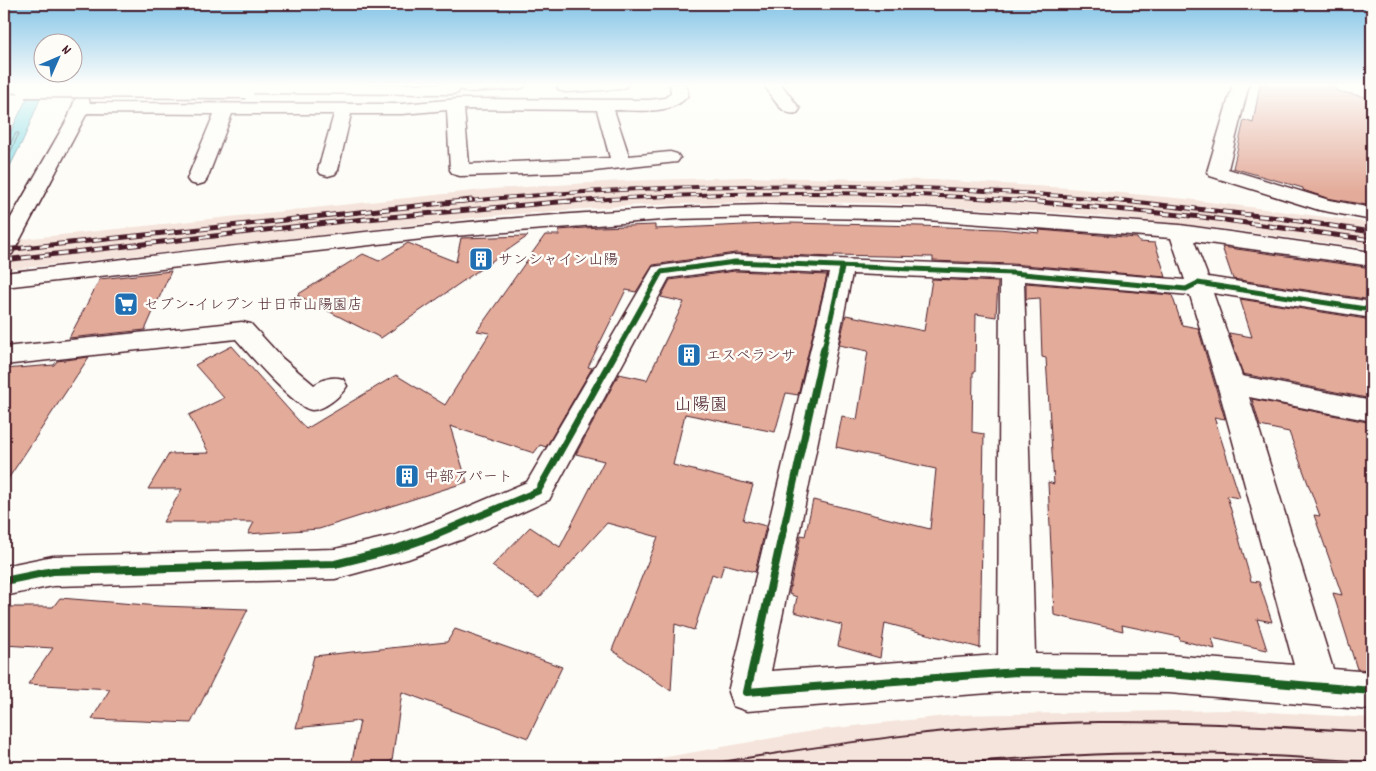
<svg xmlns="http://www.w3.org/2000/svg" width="1376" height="771" viewBox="0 0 1376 771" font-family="Dekko,'Klee One',sans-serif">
	<rect width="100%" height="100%" fill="#fdfcf7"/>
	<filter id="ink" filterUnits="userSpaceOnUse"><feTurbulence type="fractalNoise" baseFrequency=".02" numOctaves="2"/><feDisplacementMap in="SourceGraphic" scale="10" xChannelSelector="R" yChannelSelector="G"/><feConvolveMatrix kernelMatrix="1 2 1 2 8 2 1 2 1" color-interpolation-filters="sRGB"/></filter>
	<g filter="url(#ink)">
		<g fill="#f5e4db">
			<polygon points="746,177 936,180 1068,188 1186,199 1372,223 1372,249 1219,228 1078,214 879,203 751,202 622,206 491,216 4,270 4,241 492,189 621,181"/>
			<polygon points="1233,710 1372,718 1372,767 611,767 818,730 955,715"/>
		</g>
		<polygon fill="#8cdde6" stroke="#72919b" points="34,84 46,84 24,138 4,178 4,145"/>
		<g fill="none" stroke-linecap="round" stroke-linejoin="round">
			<polyline stroke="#646b76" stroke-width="1" points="4,146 10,144 16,133 19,133 4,167"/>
		</g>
		<g fill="#e3ab9a" stroke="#4a1f2b">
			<polygon points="1260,84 1320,84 1337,87 1336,91 1372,98 1372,206 1327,198 1303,190 1303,188 1233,168 1244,120 1253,123"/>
			<polygon points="790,223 920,226 999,229 1040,233 1039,230 1137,238 1139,242 1155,243 1166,277 1012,264 933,261 933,257 834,255 834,257 735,253 653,265 636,292 626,290 588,367 592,368 546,447 540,445 534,453 450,426 467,482 319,529 248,534 254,522 163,522 182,489 148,489 169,454 209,453 189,415 224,398 195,365 232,346 306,429 396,375 445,405 490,333 477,331 545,235 559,235 559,230 599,227 655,225 655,229"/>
			<polygon points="528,236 381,338 297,295 363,254 379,261 408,243 456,262 461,238"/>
			<polygon points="1222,247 1372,268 1372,300 1233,279"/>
			<polygon points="171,271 145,330 69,338 100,279"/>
			<polygon points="735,271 827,275 798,395 786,393 775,432 685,414 673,465 753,485 743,520 766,526 755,572 724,564 720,577 712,574 694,630 675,624 671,691 612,650 658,537 607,523 539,598 492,566 530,527 560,547 604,461 576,454 619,374 647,380 684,302 661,297 670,280"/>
			<polygon points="932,279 998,282 996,317 976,314 975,372 973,372 972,432 984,434 980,648 885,623 880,658 838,646 842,625 794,612 797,597 789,594 801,535 805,536 813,500 930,529 936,469 836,447 842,416 857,420 868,351 839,345 846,315 924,331"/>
			<polygon points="1026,283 1172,295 1182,325 1198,328 1225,419 1214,417 1240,498 1227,496 1251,581 1259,582 1272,622 1257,619 1267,650 1212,638 1215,649 1180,640 1179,637 1122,625 1123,631 1054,615 1048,482 1054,484 1046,358 1042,357 1040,298 1026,299"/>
			<polygon points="1240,299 1372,320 1372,399 1243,374 1229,333 1252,337"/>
			<polygon points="89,357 85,363 4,485 4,369 54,365 57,361"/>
			<polygon points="1252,399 1372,423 1372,670 1357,669 1333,593 1342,595 1314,515 1320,516 1289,432 1260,426"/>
			<polygon points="60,598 159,606 248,609 191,723 92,719 110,689 28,684 53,648 4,645 4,607 53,607"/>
			<polygon points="455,629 562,667 528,738 402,692 392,761 351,766 360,721 296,728 314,656 447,642"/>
		</g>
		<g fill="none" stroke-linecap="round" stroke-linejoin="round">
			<polyline stroke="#d9d0ce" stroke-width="18" stroke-dasharray="18 9" stroke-linecap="butt" points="211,105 233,84"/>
			<g stroke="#4a1f2b" stroke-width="3">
				<g id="minor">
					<polygon points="4,84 29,84 33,88 31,92 4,93"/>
					<polygon points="246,84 452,84 459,87 461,84 526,84 524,87 518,89 467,92 460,89 458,93 452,94 240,93 238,89 240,85"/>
					<polygon points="559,84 628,84 626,87 620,89 565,92 559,90 557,87"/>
					<path d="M670,84H686L688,95C674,116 636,110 614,110L629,156L670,152L677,154L680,158L677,162L585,172L460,176L453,174L450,170L447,110L402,114H351L338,170L335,174L328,176L321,174L318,170L334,114H232L207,179L204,183L197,185L190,183L187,179L214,114L87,113L15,249L12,254L4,256V230L68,118L76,97H88L90,103L402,104L459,99L649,100L665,98L671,93ZM464,109L597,110L610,158L469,164Z"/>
					<path d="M764,84H781L800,109L797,113C781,117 772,96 764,84Z"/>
					<polygon points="1233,84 1249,84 1228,169 1329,200 1372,208 1372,220 1319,210 1210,176 1207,172"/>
					<path d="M766,205L927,208L1056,216L1180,225L1372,252V266L1194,241L1208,277L1372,302V318L1213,293L1242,376L1372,401V421L1249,397L1333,669L1372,672V710L1169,693L1017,691L747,711L733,706L728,692L829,273L735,269L669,278L549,500L466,538L408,559L335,579L53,586L4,596V566L53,556L335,549L396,535L442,518L527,482L653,267L735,255L1012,266L1185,280L1171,238L927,220L766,217L675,219L440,237L4,287V273C257,244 511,210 766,205ZM852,274L1000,280L998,655L771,671ZM1024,281L1190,295L1222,401L1294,665L1169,655L1035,654Z"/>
					<path d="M242,322L251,324L282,358L314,385C324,379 331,376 343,379L347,386C341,396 324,410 312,410C297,410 248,353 236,339L4,365V347Z"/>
				</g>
			</g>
			<use href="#minor" fill="#fdfcf7" fill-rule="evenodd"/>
			<g stroke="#4a1f2b" stroke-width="2">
				<path d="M693,767C828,744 963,724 1099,722C1190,721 1281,727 1372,732"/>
				<path d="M913,767C999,759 1085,753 1171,753C1238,753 1305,758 1372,762"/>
			</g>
			<g stroke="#4a1f2b" stroke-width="4">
				<g id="rail-far1">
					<path d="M459,202C681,180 906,180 1128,202"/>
					<path d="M563,202C720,191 879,189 1037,202"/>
				</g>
			</g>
			<g stroke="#4a1f2b" stroke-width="5">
				<g id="rail">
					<polyline points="1018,200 1202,217 1372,240"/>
					<polyline points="1115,200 1279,218 1372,232"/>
					<polyline points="4,250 472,200"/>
					<polyline points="4,260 344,221 581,200"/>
				</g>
			</g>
			<use href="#rail-far1" stroke="#fdfcf7" stroke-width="2.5" stroke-dasharray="8" stroke-linecap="butt"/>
			<use href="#rail" stroke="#fdfcf7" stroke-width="3" stroke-dasharray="9" stroke-linecap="butt"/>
			<g stroke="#4a1f2b" stroke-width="21" stroke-linecap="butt">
				<polyline id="minor-bridge" points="25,88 246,89"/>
			</g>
			<use href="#minor-bridge" stroke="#fdfcf7" stroke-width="18"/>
			<g stroke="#fdfcf7" stroke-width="8">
				<g id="cycleway-far2">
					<polyline points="618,349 661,272 735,262 1012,273 1186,289 1198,283 1372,310"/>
					<polyline points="824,349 842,268"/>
				</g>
			</g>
			<g stroke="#fdfcf7" stroke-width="10">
				<g id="cycleway-far1">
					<polyline points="432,536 538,491 618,348"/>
					<polyline points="782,536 824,348"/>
				</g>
			</g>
			<g stroke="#fdfcf7" stroke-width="11">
				<g id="cycleway">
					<polyline points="782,535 747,692 1017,672 1169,674 1372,691"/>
					<polyline points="4,581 53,571 335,564 396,549 436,535"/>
				</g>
			</g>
			<use href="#cycleway-far2" stroke="#1b5e20" stroke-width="5"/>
			<use href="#cycleway-far1" stroke="#1b5e20" stroke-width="7"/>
			<use href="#cycleway" stroke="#1b5e20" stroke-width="8"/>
		</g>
	</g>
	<linearGradient id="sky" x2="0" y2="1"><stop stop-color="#83c4e7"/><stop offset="0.44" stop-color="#fefefb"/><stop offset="1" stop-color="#fefefb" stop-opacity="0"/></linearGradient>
	<rect width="1376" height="192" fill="url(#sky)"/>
	<defs>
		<g id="building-square" transform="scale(1.25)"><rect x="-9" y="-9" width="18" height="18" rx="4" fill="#1f6fb2" stroke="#fdfcf7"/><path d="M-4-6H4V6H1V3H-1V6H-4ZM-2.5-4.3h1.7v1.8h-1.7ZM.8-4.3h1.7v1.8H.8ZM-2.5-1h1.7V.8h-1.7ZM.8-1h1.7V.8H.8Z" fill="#fff"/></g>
		<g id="supermarket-square" transform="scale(1.25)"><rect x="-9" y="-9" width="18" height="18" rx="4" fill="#1f6fb2" stroke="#fdfcf7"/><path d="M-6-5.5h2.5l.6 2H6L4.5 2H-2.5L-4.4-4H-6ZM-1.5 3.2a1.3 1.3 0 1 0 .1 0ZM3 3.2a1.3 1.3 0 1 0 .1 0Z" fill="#fff"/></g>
	</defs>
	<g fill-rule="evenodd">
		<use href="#building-square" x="481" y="259"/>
		<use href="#supermarket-square" x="126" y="304"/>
		<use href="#building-square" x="689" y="355"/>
		<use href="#building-square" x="407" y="476"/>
	</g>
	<g text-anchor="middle" stroke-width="5" stroke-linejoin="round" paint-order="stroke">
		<g font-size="15" fill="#4a1f2b" stroke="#fdfcf7" text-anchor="start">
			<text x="498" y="264">サンシャイン山陽</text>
			<text x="144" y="309">セブン-イレブン 廿日市山陽園店</text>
			<text x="706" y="360">エスペランサ</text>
			<text x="424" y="481">中部アパート</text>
		</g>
		<g font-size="18" fill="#4a1f2b" stroke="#fdfcf7">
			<text x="701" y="410">山陽園</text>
		</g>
	</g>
	<rect width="1376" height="771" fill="none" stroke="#fdfcf7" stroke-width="20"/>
	<rect x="10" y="10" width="1356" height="751" fill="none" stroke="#4a1f2b" stroke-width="2" filter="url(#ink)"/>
	<g transform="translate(58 58) rotate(45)"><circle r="24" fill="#fdfcf7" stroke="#b5a4a5"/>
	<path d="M0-4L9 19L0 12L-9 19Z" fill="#1f6fb2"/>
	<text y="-8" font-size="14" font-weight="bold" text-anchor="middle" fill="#4a1f2b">N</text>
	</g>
</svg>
